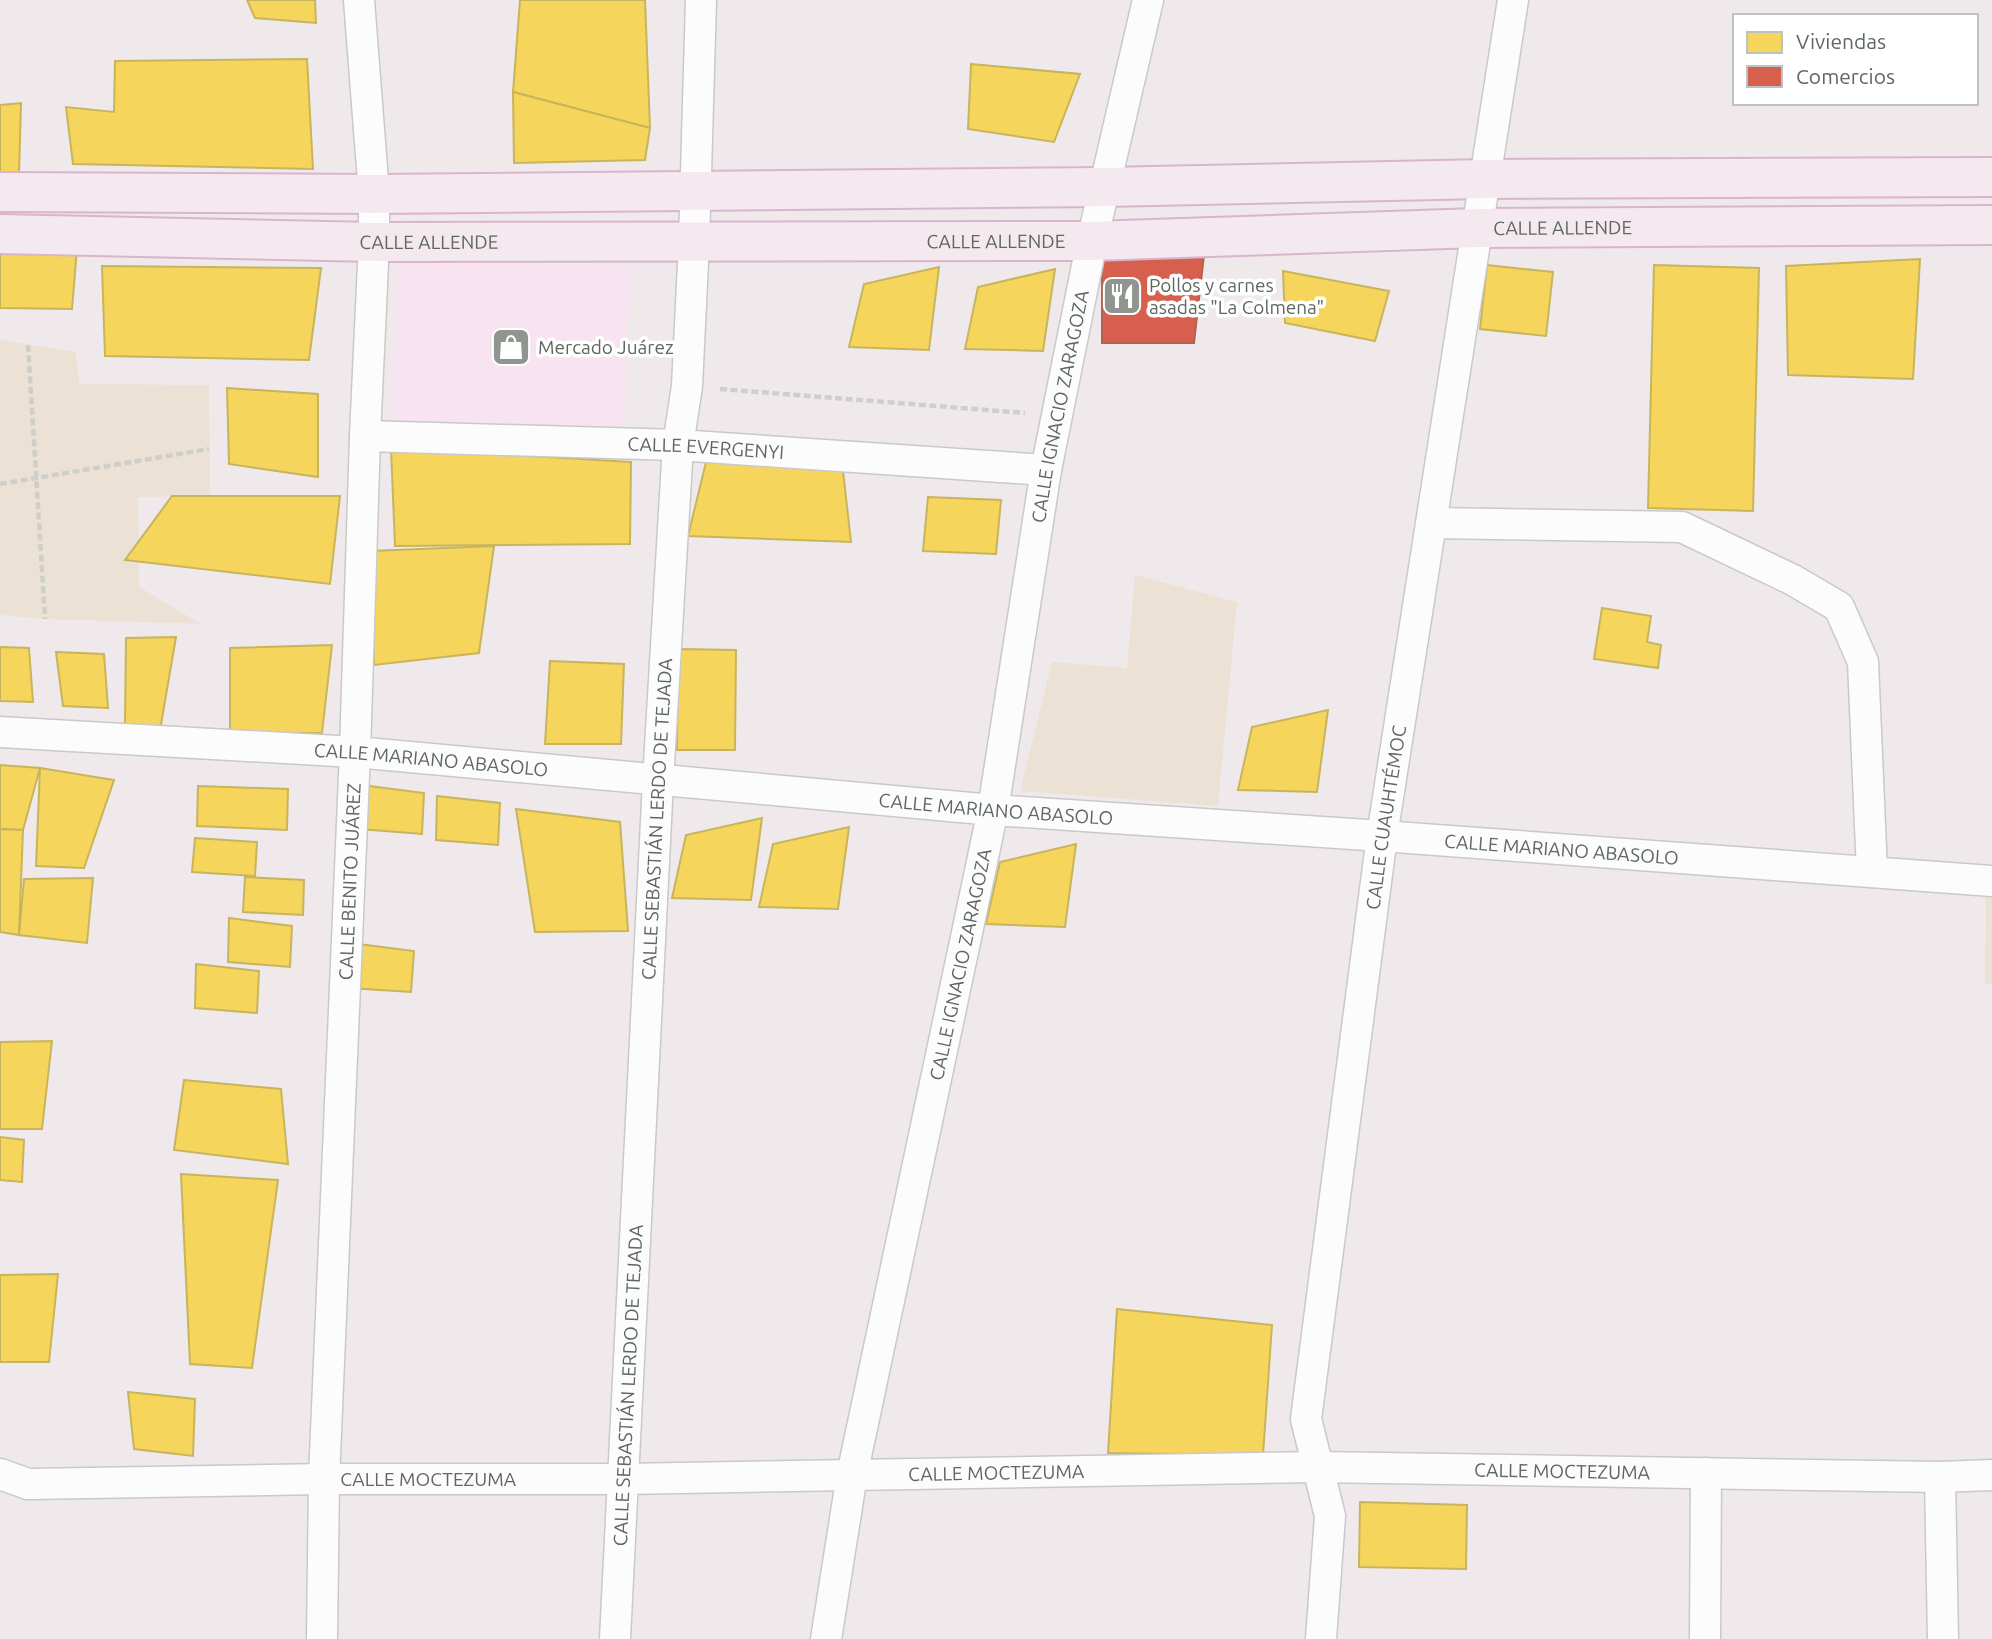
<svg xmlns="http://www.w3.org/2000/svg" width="1992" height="1639" viewBox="0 0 1992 1639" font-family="Ubuntu,sans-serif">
	<rect width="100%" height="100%" fill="#efe9ec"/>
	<polygon fill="#f8e3f0" points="397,259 630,267 624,435 392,428"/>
	<g fill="#ece1d5">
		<polygon points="0,340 76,352 79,384 209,385 210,496 138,497 139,587 201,624 45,619 0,615"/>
		<polygon points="1135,575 1237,602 1218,806 1020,791 1052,662 1127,668"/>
		<polygon points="1986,897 1992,898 1992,985 1985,984"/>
	</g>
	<g fill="#f6d55c" stroke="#c8b45d" stroke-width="2">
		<polygon points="247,0 315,0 316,23 255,18"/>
		<polygon points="520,0 645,0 650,128 513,92"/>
		<polygon points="307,59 313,169 73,164 66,107 114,112 115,61"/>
		<polygon points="971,64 1080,74 1054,142 968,129"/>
		<polygon points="513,92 650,128 645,160 514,163"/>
		<polygon points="21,103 19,174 0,174 0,105"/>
		<polygon points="77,248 72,309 0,308 0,249"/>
		<polygon points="1920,259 1913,379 1788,375 1786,266"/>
		<polygon points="1487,265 1553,272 1546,336 1480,329"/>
		<polygon points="1654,265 1759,268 1753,511 1648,508"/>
		<polygon points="102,266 321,268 309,360 105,356"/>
		<polygon points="939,267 929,350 849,347 864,284"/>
		<polygon points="1055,269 1043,351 965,349 978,287"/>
		<polygon points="1283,271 1389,291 1375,341 1285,323"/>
		<polygon points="227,388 318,394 318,477 229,464"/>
		<polygon points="391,448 631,462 630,544 395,546"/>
		<polygon points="707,458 842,462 851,542 688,536"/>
		<polygon points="172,496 340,496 330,584 125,560"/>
		<polygon points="928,497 1001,500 996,554 923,551"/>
		<polygon points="494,546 479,653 374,665 371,551"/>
		<polygon points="1602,608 1651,616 1647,642 1661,645 1658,668 1594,659"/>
		<polygon points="176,637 160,730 125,724 126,638"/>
		<polygon points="332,645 322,733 230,733 230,648"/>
		<polygon points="0,647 29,648 33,702 0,701"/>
		<polygon points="678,649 736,650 735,750 677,750"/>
		<polygon points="56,652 104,654 108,708 63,706"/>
		<polygon points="550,661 624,664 621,744 545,744"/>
		<polygon points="1328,710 1317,792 1238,790 1252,727"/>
		<polygon points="0,765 40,768 23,830 0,829"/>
		<polygon points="40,768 114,780 84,868 36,866"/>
		<polygon points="362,785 424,793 422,834 360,829"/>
		<polygon points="198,786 288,789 287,830 197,826"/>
		<polygon points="437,796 500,803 498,845 436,840"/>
		<polygon points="516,809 620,822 628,931 535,932"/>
		<polygon points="762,818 751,900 672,898 686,835"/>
		<polygon points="849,827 838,909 759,907 773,844"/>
		<polygon points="0,829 23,830 19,935 0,932"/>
		<polygon points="195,838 257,842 255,876 192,872"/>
		<polygon points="1076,844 1065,927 986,924 1000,862"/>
		<polygon points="245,877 304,880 303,915 243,912"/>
		<polygon points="93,878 87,943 19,935 24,879"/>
		<polygon points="229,918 292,926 290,967 228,962"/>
		<polygon points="351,943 414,951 411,992 349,988"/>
		<polygon points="196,964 259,971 257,1013 195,1008"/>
		<polygon points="52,1041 42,1129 0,1129 0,1042"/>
		<polygon points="184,1080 281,1089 288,1164 174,1150"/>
		<polygon points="0,1137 24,1140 22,1182 0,1180"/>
		<polygon points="181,1174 278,1180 252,1368 190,1364"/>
		<polygon points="58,1274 49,1362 0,1362 0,1275"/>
		<polygon points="1117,1309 1272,1325 1263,1455 1108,1453"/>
		<polygon points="128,1392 195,1399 193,1456 134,1449"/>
		<polygon points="1360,1502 1467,1505 1466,1569 1359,1567"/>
	</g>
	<polygon fill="#d6604d" stroke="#b26252" stroke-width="2" points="1204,255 1194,343 1102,343 1102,257"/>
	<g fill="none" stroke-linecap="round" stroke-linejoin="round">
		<g stroke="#c9c9c8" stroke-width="33">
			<g id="street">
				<path id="s1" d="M365,436L678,445L1046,470"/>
				<polyline points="1432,523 1682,527 1793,580 1839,607 1863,662 1872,872"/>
				<path id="s2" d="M0,732L355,752L993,810L1382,836L1992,881"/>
				<path id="s3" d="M0,1474L28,1484L324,1479H624L1317,1467L1940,1477L1992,1475"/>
				<polyline points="1940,1477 1943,1639"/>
				<path id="s4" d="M322,1639L324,1479L355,752L365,436L374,242V194L359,0"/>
				<path id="s5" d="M615,1639L658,781L678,445L687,386L694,242L701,0"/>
				<path id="s6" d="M826,1639L852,1475L993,810L1046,470L1092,241L1148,0"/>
				<path id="s7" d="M1321,1639L1330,1516L1306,1419L1382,836L1513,0"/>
				<polyline points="1705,1639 1706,1473"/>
			</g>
		</g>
		<g stroke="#d8b5cd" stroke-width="42">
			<g id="primary">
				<polyline points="0,192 374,194 1106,187 1486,179 1992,177"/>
				<path id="s8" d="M0,234L374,242L1092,241L1477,228L1992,225"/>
			</g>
		</g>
		<g stroke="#cecfc8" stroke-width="4.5" stroke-dasharray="7 3.5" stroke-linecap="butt">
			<polyline points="28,345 45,619"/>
			<polyline points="720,389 1025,413"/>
			<polyline points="0,484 209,449"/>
		</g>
		<use href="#street" stroke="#fdfcfc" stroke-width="30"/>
		<use href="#primary" stroke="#f4e9ef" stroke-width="38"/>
	</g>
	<defs>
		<g id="restaurant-square" transform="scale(2.0125)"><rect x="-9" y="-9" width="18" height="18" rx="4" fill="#919590" stroke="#fff"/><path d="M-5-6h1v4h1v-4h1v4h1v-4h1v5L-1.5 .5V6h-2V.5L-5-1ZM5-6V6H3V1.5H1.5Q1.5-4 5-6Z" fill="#fff"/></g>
		<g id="shop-square" transform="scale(2.0125)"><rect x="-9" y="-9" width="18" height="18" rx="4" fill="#919590" stroke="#fff"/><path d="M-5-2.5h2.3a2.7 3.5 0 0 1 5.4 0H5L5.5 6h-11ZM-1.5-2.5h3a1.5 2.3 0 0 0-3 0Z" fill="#fff"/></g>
	</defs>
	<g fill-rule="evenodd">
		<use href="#restaurant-square" x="1122" y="296"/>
		<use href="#shop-square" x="511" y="347"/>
	</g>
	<g text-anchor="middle" stroke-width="7" stroke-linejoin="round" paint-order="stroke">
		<g font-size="19" fill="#5e685f" stroke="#fff">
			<text dy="7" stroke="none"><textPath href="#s8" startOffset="1563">CALLE ALLENDE</textPath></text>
			<text dy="7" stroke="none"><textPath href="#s8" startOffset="429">CALLE ALLENDE</textPath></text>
			<text dy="7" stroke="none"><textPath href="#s8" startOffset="996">CALLE ALLENDE</textPath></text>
			<text dy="7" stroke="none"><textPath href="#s6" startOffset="1255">CALLE IGNACIO ZARAGOZA</textPath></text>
			<text dy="7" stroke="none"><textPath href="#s1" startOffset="341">CALLE EVERGENYI</textPath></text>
			<text dy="7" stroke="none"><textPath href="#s2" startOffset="432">CALLE MARIANO ABASOLO</textPath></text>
			<text dy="7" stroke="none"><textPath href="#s2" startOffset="999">CALLE MARIANO ABASOLO</textPath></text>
			<text dy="7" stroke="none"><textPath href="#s5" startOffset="821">CALLE SEBASTIÁN LERDO DE TEJADA</textPath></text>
			<text dy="7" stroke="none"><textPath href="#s7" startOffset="830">CALLE CUAUHTÉMOC</textPath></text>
			<text dy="7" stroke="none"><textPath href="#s2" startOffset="1566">CALLE MARIANO ABASOLO</textPath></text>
			<text dy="7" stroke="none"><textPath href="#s4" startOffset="758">CALLE BENITO JUÁREZ</textPath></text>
			<text dy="7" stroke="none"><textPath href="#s6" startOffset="688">CALLE IGNACIO ZARAGOZA</textPath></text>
			<text dy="7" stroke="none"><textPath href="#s5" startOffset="254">CALLE SEBASTIÁN LERDO DE TEJADA</textPath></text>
			<text dy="7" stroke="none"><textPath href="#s3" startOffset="1564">CALLE MOCTEZUMA</textPath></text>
			<text dy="7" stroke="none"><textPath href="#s3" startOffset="998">CALLE MOCTEZUMA</textPath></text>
			<text dy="7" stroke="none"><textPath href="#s3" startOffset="430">CALLE MOCTEZUMA</textPath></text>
		</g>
		<g font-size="19" fill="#5e685f" stroke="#fff" text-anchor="start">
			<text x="1149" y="292">Pollos y carnes<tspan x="1149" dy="22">asadas "La Colmena"</tspan></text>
			<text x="538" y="354">Mercado Juárez</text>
		</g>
	</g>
	<rect x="1733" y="14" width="245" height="91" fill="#ffffff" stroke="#bfc3bf" stroke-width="2"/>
	<rect x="1747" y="32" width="35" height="21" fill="#f6d55c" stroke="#bfc3bf" stroke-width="2"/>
	<text x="1796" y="49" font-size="21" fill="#5e685f">Viviendas</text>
	<rect x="1747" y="66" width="35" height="21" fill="#d6604d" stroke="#bfc3bf" stroke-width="2"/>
	<text x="1796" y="84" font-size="21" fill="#5e685f">Comercios</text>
</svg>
